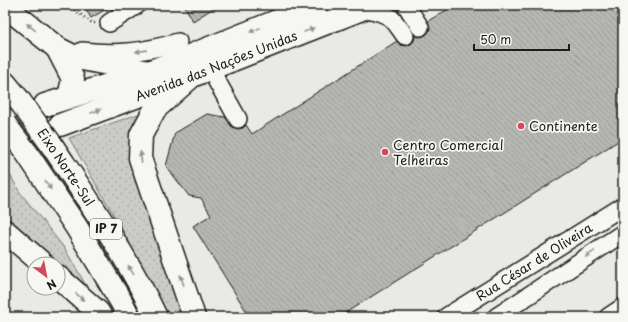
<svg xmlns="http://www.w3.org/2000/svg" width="628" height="322" viewBox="0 0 628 322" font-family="'Playpen Sans',sans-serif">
	<defs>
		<pattern id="grass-dots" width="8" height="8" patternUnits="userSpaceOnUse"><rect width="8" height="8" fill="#cbcbc7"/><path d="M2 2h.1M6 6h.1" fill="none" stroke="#aeaeaa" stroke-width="1.8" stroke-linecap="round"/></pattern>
		<pattern id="building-back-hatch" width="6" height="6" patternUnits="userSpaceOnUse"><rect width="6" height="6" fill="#b6b6b3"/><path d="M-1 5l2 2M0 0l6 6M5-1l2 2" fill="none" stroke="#9c9c99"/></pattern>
	</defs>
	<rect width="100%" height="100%" fill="#e9e9e5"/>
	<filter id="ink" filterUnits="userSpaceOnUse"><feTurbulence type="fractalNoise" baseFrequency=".025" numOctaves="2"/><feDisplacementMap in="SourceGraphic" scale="8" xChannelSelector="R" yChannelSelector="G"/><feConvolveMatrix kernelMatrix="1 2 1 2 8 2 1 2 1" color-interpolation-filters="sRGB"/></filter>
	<g filter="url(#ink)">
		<g fill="url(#grass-dots)" stroke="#747472">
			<polygon points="147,111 140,121 187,317 167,317 122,229 69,138"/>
			<polygon points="5,166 19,191 65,249 99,308 58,271 58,264 51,264 5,223"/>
		</g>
		<g fill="url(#building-back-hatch)" stroke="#1c1c1c">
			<polygon points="83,5 113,5 91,18"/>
			<polygon points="184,5 218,5 193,21"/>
			<polygon points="455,5 623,5 623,138 339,317 250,317 193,226 211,215 201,198 189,196 166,166 175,133 207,114 225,117 233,127 237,129 243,128 246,125 252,134 397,41 401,45 406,46 411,44 414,41 415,36 420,37 426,35 429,31 430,27 428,21"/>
		</g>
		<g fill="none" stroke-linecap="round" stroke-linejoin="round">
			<g stroke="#1c1c1c" stroke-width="20">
				<g id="minor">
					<polyline points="406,5 420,27"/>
					<path d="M365,8C390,15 390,14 405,36"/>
					<polyline points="109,23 137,5"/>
					<path d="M82,51C117,55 145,52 178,42"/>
					<polyline points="210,69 238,119"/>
					<path id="s1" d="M446,317L623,206"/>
					<polyline points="496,317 623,233"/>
					<polyline points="608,317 623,307"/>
				</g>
			</g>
			<g stroke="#1c1c1c" stroke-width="25">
				<g id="major">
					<polyline points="45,105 149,72 317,5"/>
					<path id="s2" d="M60,125L192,76L372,5"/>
				</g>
			</g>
			<g stroke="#1c1c1c" stroke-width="25">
				<g id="highway">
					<polyline points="5,6 57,48 77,58 149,72"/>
					<polyline points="57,48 73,79 69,97"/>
					<polyline points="192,76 155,109 141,135 140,158 194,317"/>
					<polyline points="5,83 19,100"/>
					<path d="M51,144C88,200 127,256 156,317"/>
					<polyline points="26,152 77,228 122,303 129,317"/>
					<polyline points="5,231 43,264"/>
					<polyline points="58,277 98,312 101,317"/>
				</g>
			</g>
			<polyline stroke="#1c1c1c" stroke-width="2.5" stroke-dasharray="1 3" stroke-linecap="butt" points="68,5 92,23 95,23"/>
			<use href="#minor" stroke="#f6f6f2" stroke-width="17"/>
			<use href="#major" stroke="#f6f6f2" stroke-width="22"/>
			<use href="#highway" stroke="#f6f6f2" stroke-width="22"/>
			<g stroke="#1c1c1c" stroke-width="25" stroke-linecap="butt">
				<g id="highway-bridge">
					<polyline points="19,100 51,144"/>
					<polyline points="5,124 26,152"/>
				</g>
			</g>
			<use href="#highway-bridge" stroke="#f6f6f2" stroke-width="22"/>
		</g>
		<defs><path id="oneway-solid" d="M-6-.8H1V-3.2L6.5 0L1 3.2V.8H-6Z"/></defs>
		<g fill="#949492">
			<use href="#oneway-solid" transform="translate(31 27) rotate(-141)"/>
			<use href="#oneway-solid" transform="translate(255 30) rotate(158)"/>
			<use href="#oneway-solid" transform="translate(309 30) rotate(-22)"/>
			<use href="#oneway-solid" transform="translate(141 51) rotate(172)"/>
			<use href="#oneway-solid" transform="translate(96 111) rotate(-21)"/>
			<use href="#oneway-solid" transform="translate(141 157) rotate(-97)"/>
			<use href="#oneway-solid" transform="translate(48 185) rotate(56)"/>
			<use href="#oneway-solid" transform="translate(590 254) rotate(146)"/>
			<use href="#oneway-solid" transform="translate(131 270) rotate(-121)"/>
			<use href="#oneway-solid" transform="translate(182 280) rotate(-109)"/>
			<use href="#oneway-solid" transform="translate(80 297) rotate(41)"/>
		</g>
	</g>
	<g fill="#d1495b" stroke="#f6f6f2" stroke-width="1.5">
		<circle cx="521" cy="126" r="4"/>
		<circle cx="385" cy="152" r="4"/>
	</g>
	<g text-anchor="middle" stroke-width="3.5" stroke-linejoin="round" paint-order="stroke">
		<rect fill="#f6f6f2" stroke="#5d5d5c" stroke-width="1" x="90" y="219" width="32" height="20" rx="3"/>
		<g font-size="12" font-weight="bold" fill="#1c1c1c">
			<text x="106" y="233">IP 7</text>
		</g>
		<g font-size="13" fill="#1c1c1c" stroke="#f6f6f2">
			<text dy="5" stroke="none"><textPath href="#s2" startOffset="167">Avenida das Nações Unidas</textPath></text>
			<text transform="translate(66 167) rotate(56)" y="5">Eixo Norte-Sul</text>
			<text dy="5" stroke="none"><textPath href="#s1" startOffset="104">Rua César de Oliveira</textPath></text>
		</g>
		<g font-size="13" fill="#1c1c1c" stroke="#f6f6f2" text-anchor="start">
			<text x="529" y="131">Continente</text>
			<text x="393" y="150">Centro Comercial<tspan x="393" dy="15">Telheiras</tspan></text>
		</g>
	</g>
	<rect width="628" height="322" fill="none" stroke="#f6f6f2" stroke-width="20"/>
	<rect x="10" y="10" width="608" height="302" fill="none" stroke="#1c1c1c" stroke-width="1.5" filter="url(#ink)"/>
	<g transform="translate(46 276) rotate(148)"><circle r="19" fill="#f6f6f2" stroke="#9f9f9c"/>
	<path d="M0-3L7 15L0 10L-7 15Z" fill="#d1495b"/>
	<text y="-6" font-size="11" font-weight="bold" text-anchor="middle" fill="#1c1c1c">N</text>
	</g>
	<path d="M474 44v6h95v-6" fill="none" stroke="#1c1c1c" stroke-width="2"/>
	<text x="480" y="44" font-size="12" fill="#1c1c1c" stroke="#f6f6f2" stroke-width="3" paint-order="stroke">50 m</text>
</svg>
